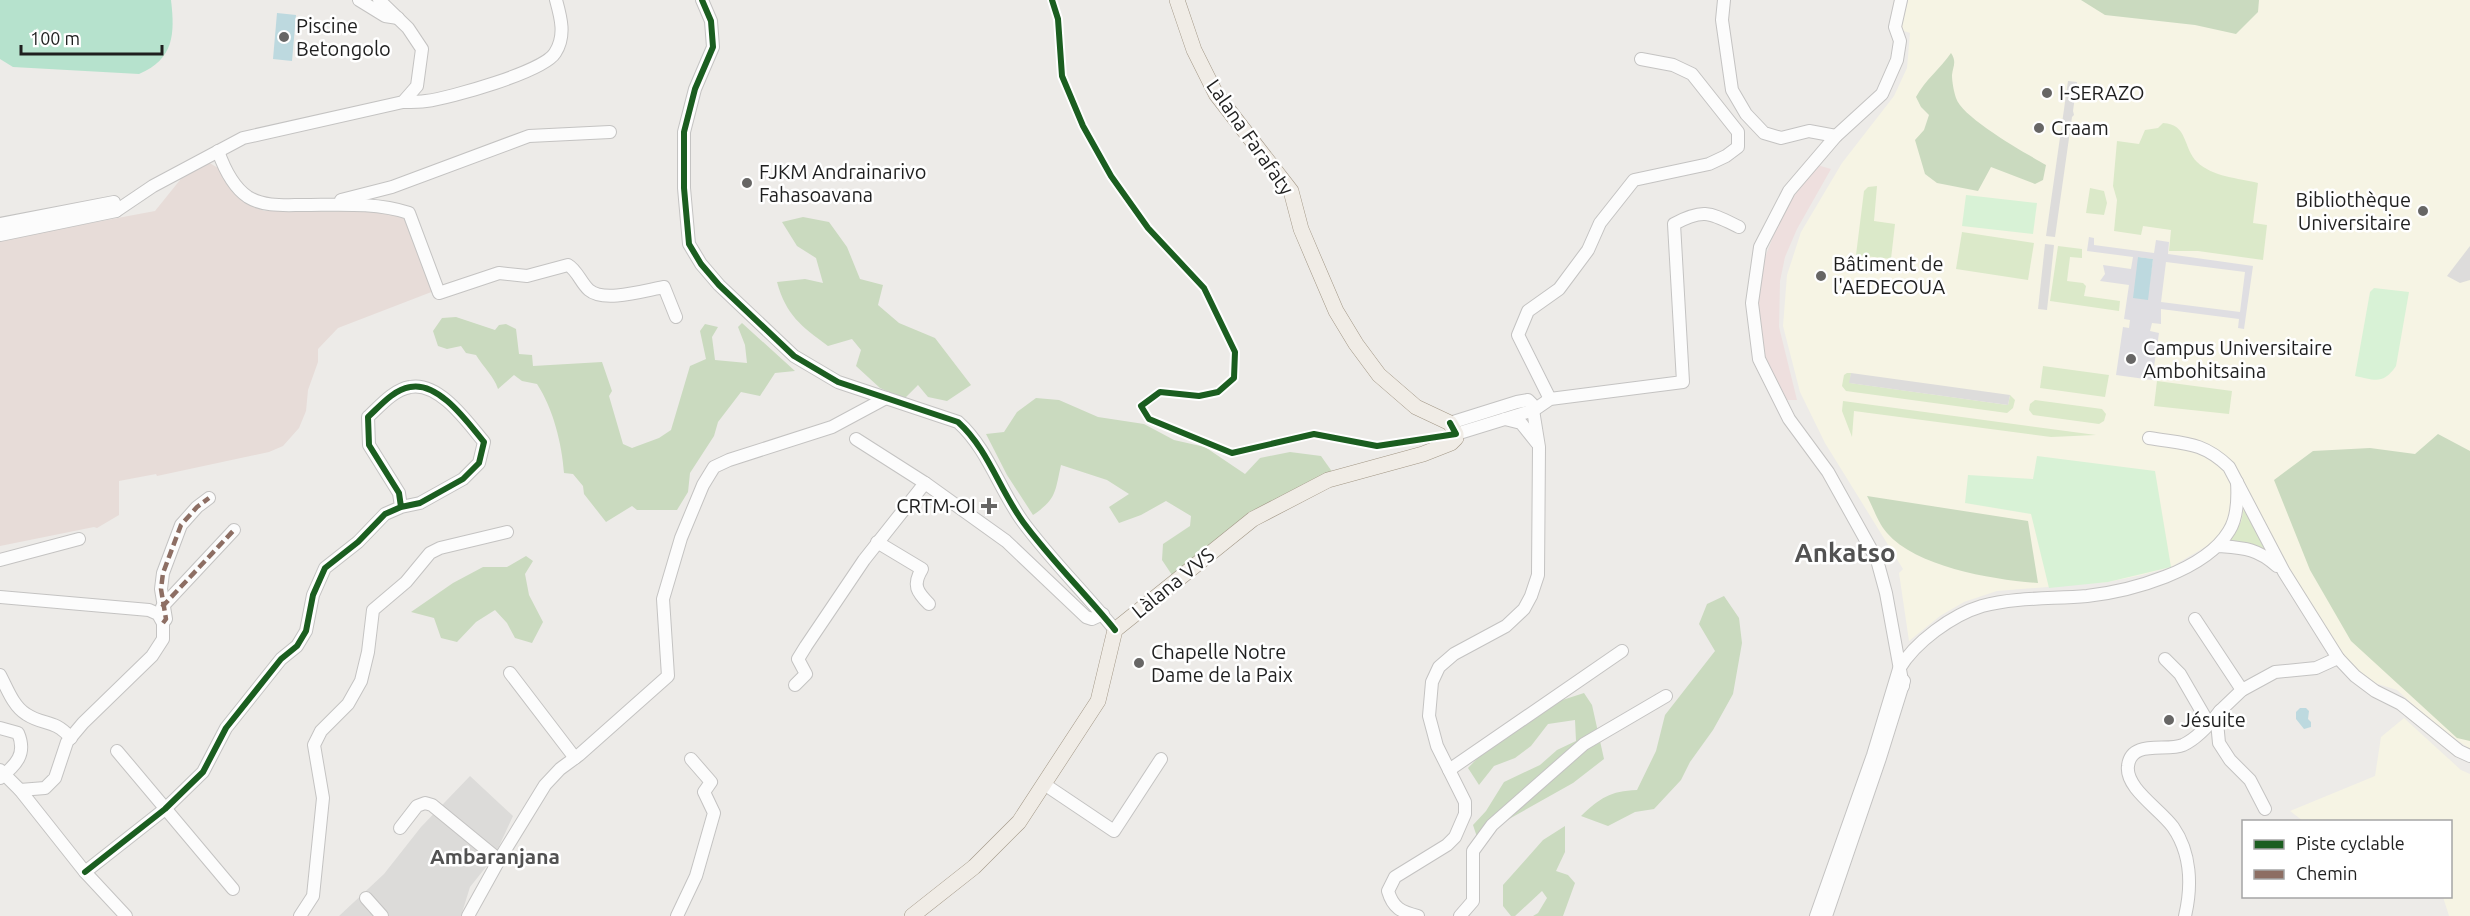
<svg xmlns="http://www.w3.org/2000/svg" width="2470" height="916" viewBox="0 0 2470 916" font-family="Ubuntu,sans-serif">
	<rect width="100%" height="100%" fill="#edebe8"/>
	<polygon fill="#dcdbd9" points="470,776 513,816 494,857 470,887 461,916 339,916 384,874 421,827"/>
	<polygon fill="#eedfde" points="1817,165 1831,169 1797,229 1785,257 1780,281 1779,327 1797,400 1783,400 1773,373 1769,373 1763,357 1759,327 1759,294 1764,260 1780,219 1801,185"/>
	<g fill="#f6f4e4">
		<polygon points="1908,0 2470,0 2470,749 2437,726 2397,690 2375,683 2341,657 2286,564 2224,544 2207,546 2171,567 2142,575 2108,582 1997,591 1964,602 1940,616 1909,641 1899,573 1903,569 1825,443 1800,392 1783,326 1787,275 1801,232 1842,163 1894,96 1907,68 1910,33 1901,30"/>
		<polygon points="2404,718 2461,770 2470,774 2470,916 2449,916 2443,897 2450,896 2450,822 2303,821 2290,811 2375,776 2381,737"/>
	</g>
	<polygon fill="#e7dcd8" points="206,161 220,169 235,192 244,202 264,211 383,211 405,219 409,224 434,291 338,328 318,349 318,362 308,390 306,411 299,428 283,446 269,452 157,476 156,474 119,481 119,515 97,528 94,527 0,546 0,240 155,211 184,175"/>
	<g fill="#dbe9c9">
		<polygon points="2081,84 2103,87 2102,96 2080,93"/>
		<path d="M2163,123C2188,124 2183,148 2197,162C2213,177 2238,178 2258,183L2253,223L2267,225L2263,260L2198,251H2169L2171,230L2143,226L2141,235L2114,231L2117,200L2113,186L2117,141L2139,144L2145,130L2158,128Z"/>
		<polygon points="1877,186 1874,221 1895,224 1891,259 1856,255 1864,191 1868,187"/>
		<polygon points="2090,188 2104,191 2107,203 2104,215 2086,213"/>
		<polygon points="1962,232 2034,243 2028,280 1956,269"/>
		<polygon points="2058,246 2082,249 2082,258 2070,257 2067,281 2083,283 2086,286 2084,296 2120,301 2119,311 2050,301"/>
		<polygon points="2043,366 2109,375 2105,397 2040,388"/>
		<polygon points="1847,373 1851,373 1850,383 2008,405 2010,395 2015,400 2013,408 2007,413 1846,391 1842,386 1844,375"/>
		<polygon points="2157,381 2232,391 2229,414 2154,406"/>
		<polygon points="2035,400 2102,409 2106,414 2104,421 2099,424 2033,415 2029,410 2030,404"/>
		<polygon points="1843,401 2096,435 2051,437 1854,411 1852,437 1842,411"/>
		<polygon points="2244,508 2267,551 2243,542 2228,542 2241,522"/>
	</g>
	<g fill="#cadabf">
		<polygon points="2081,0 2259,0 2258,12 2236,34 2195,25 2105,15"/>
		<path d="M1951,53C1957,62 1953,66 1952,75C1952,82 1954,92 1956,98C1962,118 2027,154 2046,165L2043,180L2035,184L1991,167L1978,191L1937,183L1925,174L1915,140L1924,130L1929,115L1921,107L1916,97C1925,80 1940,69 1951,53Z"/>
		<path d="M803,217L829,222L847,247L860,279L883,285L878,305L899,323L935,338L971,385L947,401L928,397L918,385L904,399L880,388L856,366L861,350L852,339L828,346C801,326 786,315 777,282L805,279L823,283L816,258L797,246L782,222Z"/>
		<path d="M456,317L495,330L499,325L506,324L516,329L519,354L532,355L533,366L602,362L612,391L609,396L623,444L632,448L659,438L671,430L690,366L706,359L700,331L705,324L718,327L712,337L715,360L747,363L745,345L738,327L742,323L795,371L775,373L760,396L741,392L718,422L714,436L690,473L688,492L677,510H637L632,506L606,522L584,494L583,486L573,474L564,473C562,444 553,408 537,384L522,381L514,375L498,389C494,376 483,367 476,355L466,353L461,346L447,349L438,346L433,331L442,318Z"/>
		<path d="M1036,398L1059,400L1098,417L1144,424L1174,440L1205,447L1245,474L1260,458L1290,452L1321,456L1333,473L1174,578L1162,560L1163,544L1190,526L1191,516L1166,501L1141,515L1119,523L1109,507L1129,494L1107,480L1061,465C1055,491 1057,499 1033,515L1007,475L986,434L1004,432L1017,412Z"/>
		<polygon points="2438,434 2470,451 2470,741 2457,738 2351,641 2310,570 2274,480 2313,451 2370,448 2415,454"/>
		<path d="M1867,496L2028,521L2038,583C1994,580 1916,567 1887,533C1878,523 1873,507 1867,496Z"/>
		<polygon points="526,556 533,561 525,574 529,595 543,622 532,643 515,638 507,623 495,610 476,622 457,642 441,638 434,618 411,612 453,583 483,567 507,567"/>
		<path d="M1724,596L1739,618L1742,643L1733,694L1713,730L1690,762L1681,780L1654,809L1635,812L1608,826L1581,816C1600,798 1610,791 1637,790L1656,751L1665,715L1715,651L1699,624L1707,604Z"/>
		<polygon points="1584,693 1592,705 1604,759 1573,783 1477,837 1473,825 1486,811 1504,782 1540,765 1557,750 1576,741 1575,720 1548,724 1531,746 1515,758 1494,766 1479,785 1468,768 1493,742 1547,705"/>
		<polygon points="1565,826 1565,852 1556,871 1568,875 1575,883 1563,916 1533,916 1538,913 1547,898 1542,891 1515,916 1511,916 1503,906 1503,885 1543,840"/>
	</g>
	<g fill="#d8f2d6">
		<polygon points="1966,195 2037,203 2033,234 1962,226"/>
		<path d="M2374,288L2409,292L2396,366C2383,385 2375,380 2355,376L2370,292Z"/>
		<polygon points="2037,456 2155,471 2171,567 2108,582 2049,588 2031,514 1965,503 1968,475 2033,479"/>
	</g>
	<path fill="#b6e2cd" d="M0,0H171C175,34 174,59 139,74L13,67L0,59Z"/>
	<g fill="#dddcdb">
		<polygon points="2068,81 2077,82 2073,111 2074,115 2072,117 2055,237 2046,236"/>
		<polygon points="2045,244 2054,245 2047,310 2038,309"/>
		<polygon points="2470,246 2470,280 2460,283 2447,276"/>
		<polygon points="1851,373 2010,395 2008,405 1849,383"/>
	</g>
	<path fill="#dfdee2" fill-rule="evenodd" d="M2089,237L2094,238V245L2154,253L2156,240L2169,242L2168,254L2253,266L2244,329L2238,328L2239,319L2161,309V324L2152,323L2150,331L2159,333L2152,380L2116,375L2123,327L2129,328L2130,320L2124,319L2129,285L2100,281L2105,274L2103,265L2131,269L2133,257L2087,251ZM2138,257L2153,259L2147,300ZM2166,262L2245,272L2240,312L2161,302Z"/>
	<g fill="#bdd9df">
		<polygon points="277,13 296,15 292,61 273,59"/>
		<polygon points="2138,257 2153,259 2148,300 2133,298"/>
		<polygon points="2300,708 2306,708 2309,711 2308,719 2311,722 2311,727 2304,729 2296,719 2296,712"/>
	</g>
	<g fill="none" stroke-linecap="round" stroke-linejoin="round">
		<g stroke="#c4c3c2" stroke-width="14">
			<g id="minor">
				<polyline points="359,0 385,16 398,18"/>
				<path d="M702,0L711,21L713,47L695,89L684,132V188L689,244L701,264L719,285L794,356L838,382L958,422C988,449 999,489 1023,522C1051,560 1085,593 1115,630"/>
				<polyline points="1724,0 1722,20 1732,90 1746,114 1764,133 1781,138 1809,131 1836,136"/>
				<polyline points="1901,0 1895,27 1900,41 1897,60 1882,94 1836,136 1789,191 1760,247 1752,303 1759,359 1789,419 1828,472 1877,560 1886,593 1903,686"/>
				<path d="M403,102C410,102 419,102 426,101C450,98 543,72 555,53C566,36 561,18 556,0"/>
				<path d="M218,151C224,168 233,187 248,197C264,207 285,205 303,205C337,205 375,202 409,213L439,293L499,273L527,276L568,265C577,270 581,283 589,290C604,303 646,290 664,287L676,317"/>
				<polyline points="341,200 392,187 529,136 610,132"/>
				<polyline points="0,224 114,202 116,211"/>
				<polyline points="0,235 116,211 153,186 243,138 403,102 417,86 422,49 408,28 379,0"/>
				<polyline points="1550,399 1518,335 1528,311 1559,289 1588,250 1600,223 1634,180 1709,164 1726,156 1738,147 1738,132 1692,74 1673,65 1641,59"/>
				<polyline points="1505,419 1521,423 1537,443"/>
				<path d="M1456,434L1534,410L1550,399L1683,382L1674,224C1704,208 1710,213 1739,227"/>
				<path d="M2149,438C2184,444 2202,441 2229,467L2284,572L2338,658L2355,676L2375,691L2401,704L2459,751L2470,756"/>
				<polyline points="856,439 925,483 1006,541 1086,617 1092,619 1103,614"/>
				<path d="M877,542L922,569C912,585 917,592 929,604"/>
				<path d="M2218,546C2244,548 2257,548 2277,566"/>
				<polyline points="0,560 79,539"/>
				<polyline points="0,597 149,610 158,614 163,623"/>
				<polyline points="162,607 234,530"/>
				<polyline points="2195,619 2242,690"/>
				<polyline points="2165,659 2180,674 2209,724"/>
				<polyline points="510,673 575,758"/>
				<path d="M0,675C7,688 13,706 26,714C44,726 53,718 71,738"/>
				<polyline points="795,685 806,674 798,659 806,646 864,560 925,483"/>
				<path d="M0,728L18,733C27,754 16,765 0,778"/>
				<polyline points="117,751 233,889"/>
				<polyline points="0,770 20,790 85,872 126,916"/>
				<polyline points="1449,770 1622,651"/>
				<polyline points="1044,784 1114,831 1161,759"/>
				<polyline points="20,790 45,788 55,778 67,742 83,723 152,656 163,639 163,623 166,619 161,589 163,573 181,525 197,507 209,498"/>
				<polyline points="2265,809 2250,780 2230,760 2219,743 2217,722 2220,711 2242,690 2275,672 2316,668 2338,658"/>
				<polyline points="400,828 417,806 425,803 432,805 499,860"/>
				<path d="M85,872L165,809L203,772L226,728L281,659L297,646L306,631L313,595L325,568L358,542L385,514L401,507L420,503L463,479L479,463L484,442C468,423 439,381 410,387C393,390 380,406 368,417L369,445L399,493L401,507"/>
				<polyline points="366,898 382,916"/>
				<polyline points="300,916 313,896 323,798 314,745 321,731 348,704 361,681 368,652 373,610 406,582 430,553 440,548 507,532"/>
				<polyline points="468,916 499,860 545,785 560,769 579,755 668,676 663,599 681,538 703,485 714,467 729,460 832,427 886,398"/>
				<polyline points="677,916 696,876 714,813 704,792 711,782 691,759"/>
				<path d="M1418,916C1401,912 1393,908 1388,891L1395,877L1447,845L1455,837L1465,814V802L1437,746L1429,716L1432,682L1439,667L1454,654L1506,626L1524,609L1531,596L1538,575L1539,447L1532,404L1528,400L1517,402L1450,423"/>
				<polyline points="1460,916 1473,901 1473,851 1492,825 1584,744 1666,696"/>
				<path d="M1816,916L1873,755L1899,669C1915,642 1952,615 1982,606C2015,597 2052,599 2087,596C2131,591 2205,571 2229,531C2238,517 2238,498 2237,482"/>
				<polyline points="1826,916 1880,758 1904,681"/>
				<path d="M2185,916C2192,886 2191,853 2173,827C2160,809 2125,788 2128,766C2131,739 2166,752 2183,745C2198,738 2210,724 2220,711"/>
			</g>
		</g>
		<g stroke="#a29786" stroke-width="16">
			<polyline id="major" points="912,916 974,867 1019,822 1098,701 1115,630 1253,519 1328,480 1423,454 1451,443 1456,438 1456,434 1450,423 1416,407 1379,375 1356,344 1336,311 1315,262 1301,229 1291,191 1216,94 1194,50 1177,0"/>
		</g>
		<use href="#minor" stroke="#fcfcfc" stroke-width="12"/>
		<use href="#major" stroke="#f0ece6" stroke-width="15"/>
		<g stroke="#8d6e63" stroke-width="4.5" stroke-dasharray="9 4.5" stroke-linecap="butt">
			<polyline points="162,607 234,530"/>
			<polyline points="163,623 166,619 161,589 163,573 181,525 197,507 209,498"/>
		</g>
		<g stroke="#fff" stroke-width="10">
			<g id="cycleway">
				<path d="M702,0L711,21L713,47L695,89L684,132V188L689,244L701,264L719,285L794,356L838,382L958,422C988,449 999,489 1023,522C1051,560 1085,593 1115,630"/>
				<polyline points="1052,0 1058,19 1062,76 1083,126 1111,176 1148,228 1204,288 1235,352 1234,378 1218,392 1199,396 1160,392 1141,406 1149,419 1232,453 1314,434 1377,446 1456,434 1450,423"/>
				<path d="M85,872L165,809L203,772L226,728L281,659L297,646L306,631L313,595L325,568L358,542L385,514L401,507L420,503L463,479L479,463L484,442C468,423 439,381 410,387C393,390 380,406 368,417L369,445L399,493L401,507"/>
			</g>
		</g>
		<use href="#cycleway" stroke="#1b5e20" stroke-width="6"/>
	</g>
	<g fill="#676665" stroke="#fff" stroke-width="2">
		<circle cx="284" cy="37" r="6"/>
		<circle cx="2047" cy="93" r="6"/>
		<circle cx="2039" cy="128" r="6"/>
		<circle cx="747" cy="183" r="6"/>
		<circle cx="2423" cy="211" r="6"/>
		<circle cx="1821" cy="276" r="6"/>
		<circle cx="2131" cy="359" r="6"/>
		<path d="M986 497h6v6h6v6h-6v6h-6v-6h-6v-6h6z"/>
		<circle cx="1139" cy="663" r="6"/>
		<circle cx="2169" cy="720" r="6"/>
	</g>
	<g text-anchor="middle" stroke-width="5" stroke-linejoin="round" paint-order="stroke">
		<g font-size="20" fill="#1f1f1f" stroke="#fff" text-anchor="start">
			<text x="296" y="33">Piscine<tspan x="296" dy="23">Betongolo</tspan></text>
			<text x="2059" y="100">I-SERAZO</text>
			<text x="2051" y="135">Craam</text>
			<text x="759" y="179">FJKM Andrainarivo<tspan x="759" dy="23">Fahasoavana</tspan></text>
			<text x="2411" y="207" text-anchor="end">Bibliothèque<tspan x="2411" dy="23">Universitaire</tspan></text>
			<text x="1833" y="271">Bâtiment de<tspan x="1833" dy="23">l'AEDECOUA</tspan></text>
			<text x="2143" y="355">Campus Universitaire<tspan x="2143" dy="23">Ambohitsaina</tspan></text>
			<text x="976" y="513" text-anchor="end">CRTM-OI</text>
			<text x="1151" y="659">Chapelle Notre<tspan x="1151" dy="23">Dame de la Paix</tspan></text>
			<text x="2181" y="727">Jésuite</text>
		</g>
		<g font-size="20" fill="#1f1f1f" stroke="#fff">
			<text transform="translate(1250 137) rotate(55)" y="7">Lalana Farafaty</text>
			<text transform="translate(1173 583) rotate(-39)" y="7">Làlana VVS</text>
		</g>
		<g font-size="21" font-weight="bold" fill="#525252" stroke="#fff">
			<text x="495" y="864">Ambaranjana</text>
		</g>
		<g font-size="26" font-weight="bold" fill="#525252" stroke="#fff">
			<text x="1845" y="562">Ankatso</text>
		</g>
	</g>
	<rect x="2242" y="820" width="210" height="78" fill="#ffffff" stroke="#a5a5a5" stroke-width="1.5"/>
	<rect x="2254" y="840" width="30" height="9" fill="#1b5e20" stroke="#a5a5a5" stroke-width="1.5"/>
	<text x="2296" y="850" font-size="18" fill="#1f1f1f">Piste cyclable</text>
	<rect x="2254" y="870" width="30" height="9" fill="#8d6e63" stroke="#a5a5a5" stroke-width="1.5"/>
	<text x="2296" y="880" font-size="18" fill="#1f1f1f">Chemin</text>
	<path d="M21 45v9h141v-9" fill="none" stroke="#1f1f1f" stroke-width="3"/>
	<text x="30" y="45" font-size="18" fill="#1f1f1f" stroke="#ffffff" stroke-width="4.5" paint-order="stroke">100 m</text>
</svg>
